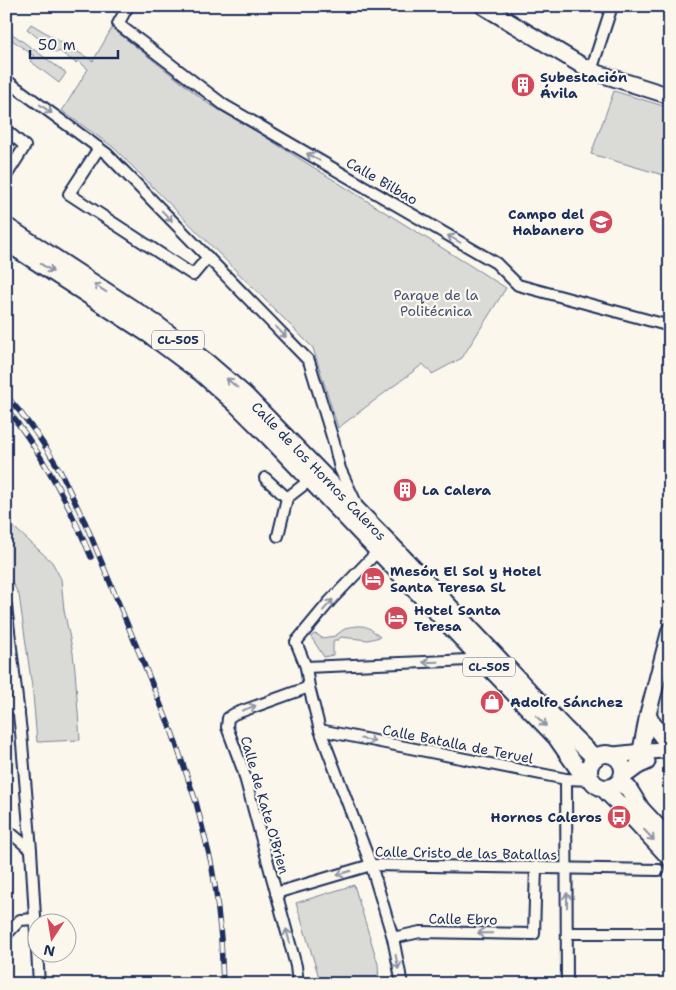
<svg xmlns="http://www.w3.org/2000/svg" width="676" height="990" viewBox="0 0 676 990" font-family="'Shantell Sans',sans-serif">
	<rect width="100%" height="100%" fill="#fbf7ec"/>
	<filter id="ink" filterUnits="userSpaceOnUse"><feTurbulence type="fractalNoise" baseFrequency=".02" numOctaves="2"/><feDisplacementMap in="SourceGraphic" scale="10" xChannelSelector="R" yChannelSelector="G"/><feConvolveMatrix kernelMatrix="1 2 1 2 8 2 1 2 1" color-interpolation-filters="sRGB"/></filter>
	<g filter="url(#ink)">
		<g fill="#dadad7" stroke="#7a849a">
			<polygon points="31,24 93,61 112,28 209,104 254,130 506,288 462,358 432,374 423,364 338,428 313,348 113,147 62,111 88,69 78,61 76,63 59,51 57,53 27,29"/>
			<polygon points="11,33 66,73 59,83 30,61 34,56 8,37"/>
			<polygon points="614,91 670,108 670,177 591,154"/>
			<polygon points="6,520 52,562 61,579 64,610 73,653 75,670 80,740 37,742 33,694 19,595 13,584 6,575"/>
			<path d="M358,626C368,625 373,631 380,637L368,640L341,637L338,640H334L333,644V655L324,657L311,637L314,634L318,635L322,638L335,636L343,630L349,627Z"/>
			<polygon points="6,733 7,736 12,816 6,811"/>
			<polygon points="354,885 378,964 379,984 319,984 318,974 296,903"/>
		</g>
		<g fill="none" stroke-linecap="round" stroke-linejoin="round">
			<g stroke="#1b2f5e" stroke-width="14">
				<g id="street">
					<polyline points="128,6 118,24 224,105 496,263 518,285 670,326"/>
					<polyline points="591,71 612,6"/>
					<polyline points="6,80 107,154 309,361 334,443 340,469 356,503"/>
					<polyline points="6,130 25,146 6,176"/>
					<polyline points="99,148 69,194 193,275 208,257"/>
					<polyline points="265,478 287,498"/>
					<polyline points="278,536 287,498 310,480"/>
					<polyline points="378,551 330,601 296,642 306,667 309,687 320,730 371,865 393,938 402,984"/>
					<polyline points="6,606 21,732 31,850 39,984"/>
					<polyline points="306,667 448,661 466,660 478,655"/>
					<polyline points="6,701 19,712"/>
					<polyline points="320,730 566,779 591,780"/>
					<polyline points="566,779 567,984"/>
					<polyline points="6,829 31,850"/>
					<polyline points="276,893 371,865 659,870"/>
					<polyline points="567,933 670,933"/>
					<polyline points="6,935 20,920 35,919"/>
					<polyline points="393,938 420,932 534,934 536,867"/>
					<polyline points="298,984 296,966 243,770 227,727 228,718 234,714 309,687"/>
				</g>
			</g>
			<g stroke="#1b2f5e" stroke-width="19">
				<g id="secondary">
					<polyline points="483,6 591,71 670,96"/>
					<path d="M648,714C654,727 660,736 670,746"/>
					<polyline points="614,755 670,749"/>
					<polyline points="638,766 648,714 670,630"/>
					<polyline points="623,777 638,766 647,762"/>
				</g>
			</g>
			<g stroke="#1b2f5e" stroke-width="20">
				<g id="primary">
					<polyline points="6,226 156,324 209,364 245,395 396,550 565,729 595,758"/>
					<polyline points="6,242 150,335 201,373 236,404 269,437 556,737 579,770 589,776"/>
					<circle cx="606" cy="771" r="17"/>
					<polyline points="619,783 628,788 641,809 670,840"/>
					<polyline points="603,788 632,817 670,858"/>
				</g>
			</g>
			<use href="#street" stroke="#fbf7ec" stroke-width="10"/>
			<use href="#secondary" stroke="#fbf7ec" stroke-width="15"/>
			<use href="#primary" stroke="#fbf7ec" stroke-width="16"/>
			<g stroke="#1b2f5e" stroke-width="5.5">
				<g id="rail">
					<path d="M6,395C26,418 44,443 59,469C68,487 76,505 85,522L172,732L196,802L211,862L216,892L221,938L223,984"/>
					<path d="M6,408C42,453 69,504 91,557"/>
				</g>
			</g>
			<use href="#rail" stroke="#fbf7ec" stroke-width="4" stroke-dasharray="11" stroke-linecap="butt"/>
		</g>
		<defs><path id="oneway-shaft" d="M-6 0H5M1.5-3L5.5 0L1.5 3" fill="none" stroke-width="1.6" stroke-linecap="round" stroke-linejoin="round" transform="scale(1.25)"/></defs>
		<g stroke="#8b93a5">
			<use href="#oneway-shaft" transform="translate(46 109) rotate(36)"/>
			<use href="#oneway-shaft" transform="translate(313 157) rotate(-150)"/>
			<use href="#oneway-shaft" transform="translate(167 216) rotate(46)"/>
			<use href="#oneway-shaft" transform="translate(454 239) rotate(-150)"/>
			<use href="#oneway-shaft" transform="translate(47 268) rotate(33)"/>
			<use href="#oneway-shaft" transform="translate(100 288) rotate(-147)"/>
			<use href="#oneway-shaft" transform="translate(281 332) rotate(46)"/>
			<use href="#oneway-shaft" transform="translate(232 383) rotate(-139)"/>
			<use href="#oneway-shaft" transform="translate(328 605) rotate(-49)"/>
			<use href="#oneway-shaft" transform="translate(430 662) rotate(178)"/>
			<use href="#oneway-shaft" transform="translate(249 708) rotate(-20)"/>
			<use href="#oneway-shaft" transform="translate(541 721) rotate(46)"/>
			<use href="#oneway-shaft" transform="translate(368 740) rotate(11)"/>
			<use href="#oneway-shaft" transform="translate(649 835) rotate(47)"/>
			<use href="#oneway-shaft" transform="translate(344 873) rotate(163)"/>
			<use href="#oneway-shaft" transform="translate(567 900) rotate(-90)"/>
			<use href="#oneway-shaft" transform="translate(485 933) rotate(-179)"/>
			<use href="#oneway-shaft" transform="translate(288 936) rotate(-105)"/>
			<use href="#oneway-shaft" transform="translate(397 962) rotate(79)"/>
		</g>
	</g>
	<defs>
		<g id="building-disc" transform="scale(1.25)"><circle r="9.5" fill="#d1495b" stroke="#fbf7ec"/><path d="M-4-6H4V6H1V3H-1V6H-4ZM-2.5-4.3h1.7v1.8h-1.7ZM.8-4.3h1.7v1.8H.8ZM-2.5-1h1.7V.8h-1.7ZM.8-1h1.7V.8H.8Z" fill="#fff"/></g>
		<g id="school-disc" transform="scale(1.25)"><circle r="9.5" fill="#d1495b" stroke="#fbf7ec"/><path d="M0-5L7-2L0 1L-7-2ZM-4 1L0 2.5L4 1V4Q0 6-4 4Z" fill="#fff"/></g>
		<g id="hotel-disc" transform="scale(1.25)"><circle r="9.5" fill="#d1495b" stroke="#fbf7ec"/><path d="M-6-4.5h1.5V1H6V5H4.5V3h-9V5H-6ZM-4 0a1.8 1.8 0 1 1 3.6 0ZM.5 0V-2.5h3Q6-2.5 6 0Z" fill="#fff"/></g>
		<g id="shop-disc" transform="scale(1.25)"><circle r="9.5" fill="#d1495b" stroke="#fbf7ec"/><path d="M-5-2.5h2.3a2.7 3.5 0 0 1 5.4 0H5L5.5 6h-11ZM-1.5-2.5h3a1.5 2.3 0 0 0-3 0Z" fill="#fff"/></g>
		<g id="bus-disc" transform="scale(1.25)"><circle r="9.5" fill="#d1495b" stroke="#fbf7ec"/><path d="M-5-6H5V4H4V6H2V4H-2V6H-4V4H-5ZM-3.5-4V0h7V-4ZM-3.5 1.2v1.5H-2V1.2ZM2 1.2v1.5H3.5V1.2Z" fill="#fff"/></g>
	</defs>
	<g fill-rule="evenodd">
		<use href="#building-disc" x="523" y="85"/>
		<use href="#school-disc" x="601" y="222"/>
		<use href="#building-disc" x="405" y="490"/>
		<use href="#hotel-disc" x="373" y="579"/>
		<use href="#hotel-disc" x="396" y="618"/>
		<use href="#shop-disc" x="492" y="702"/>
		<use href="#bus-disc" x="619" y="817"/>
	</g>
	<g text-anchor="middle" stroke-width="4.5" stroke-linejoin="round" paint-order="stroke">
		<g fill="#fbf7ec" stroke="#5e6b89" stroke-width="1">
			<rect x="152" y="330.5" width="52" height="19" rx="4"/>
			<rect x="463" y="657.5" width="52" height="19" rx="4"/>
		</g>
		<g font-size="12" font-weight="bold" fill="#1b2f5e">
			<text x="178" y="344">CL-505</text>
			<text x="489" y="671">CL-505</text>
		</g>
		<g font-size="14" font-weight="bold" fill="#1b2f5e" stroke="#fbf7ec" text-anchor="start">
			<text x="540" y="82">Subestación<tspan x="540" dy="16">Ávila</tspan></text>
			<text x="584" y="219" text-anchor="end">Campo del<tspan x="584" dy="16">Habanero</tspan></text>
			<text x="422" y="495">La Calera</text>
			<text x="390" y="576">Mesón El Sol y Hotel<tspan x="390" dy="16">Santa Teresa SL</tspan></text>
			<text x="414" y="615">Hotel Santa<tspan x="414" dy="16">Teresa</tspan></text>
			<text x="510" y="707">Adolfo Sánchez</text>
			<text x="602" y="822" text-anchor="end">Hornos Caleros</text>
		</g>
		<g font-size="14" fill="#1b2f5e" stroke="#fbf7ec">
			<text transform="translate(382 181) rotate(30)" y="5">Calle Bilbao</text>
			<text transform="translate(319 471) rotate(46)" y="5">Calle de los Hornos Caleros</text>
			<text transform="translate(458 744) rotate(11)" y="5">Calle Batalla de Teruel</text>
			<text transform="translate(265 805) rotate(74)" y="5">Calle de Kate O'Brien</text>
			<text transform="translate(466 853) rotate(1)" y="5">Calle Cristo de las Batallas</text>
			<text transform="translate(463 919) rotate(1)" y="5">Calle Ebro</text>
		</g>
		<g font-size="14" fill="#415176" stroke="#fbf7ec">
			<text x="436" y="300">Parque de la<tspan x="436" dy="16">Politécnica</tspan></text>
		</g>
	</g>
	<rect width="676" height="990" fill="none" stroke="#fbf7ec" stroke-width="25"/>
	<rect x="12" y="12" width="651" height="965" fill="none" stroke="#1b2f5e" stroke-width="2" filter="url(#ink)"/>
	<g transform="translate(52 938) rotate(192)"><circle r="24" fill="#fbf7ec" stroke="#a1a7b3"/>
	<path d="M0-4L9 19L0 12L-9 19Z" fill="#d1495b"/>
	<text y="-8" font-size="14" font-weight="bold" text-anchor="middle" fill="#1b2f5e">N</text>
	</g>
	<path d="M30 50v8h88v-8" fill="none" stroke="#1b2f5e" stroke-width="2.5"/>
	<text x="38" y="50" font-size="15" fill="#1b2f5e" stroke="#fbf7ec" stroke-width="4" paint-order="stroke">50 m</text>
</svg>
